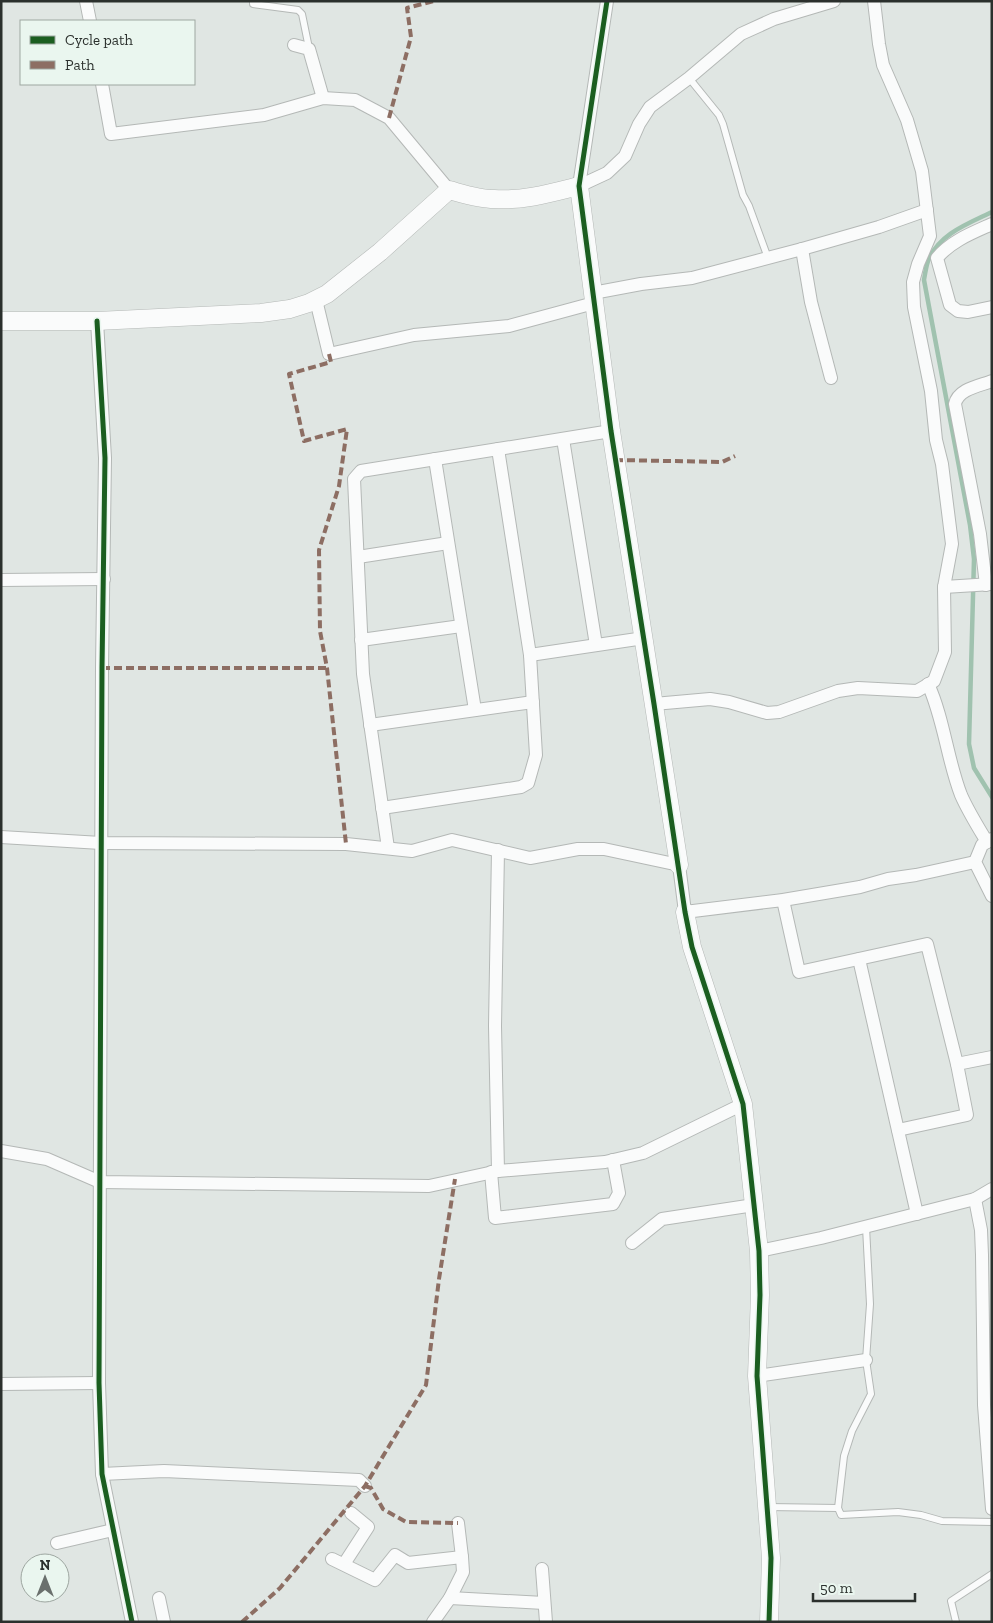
<svg xmlns="http://www.w3.org/2000/svg" width="993" height="1623" viewBox="0 0 993 1623" font-family="'Zilla Slab',serif">
	<rect width="100%" height="100%" fill="#e0e6e3"/>
	<g fill="none" stroke-linecap="round" stroke-linejoin="round">
		<path stroke="#a0c2af" stroke-width="4.5" d="M992,212C967,224 939,234 928,261C926,267 925,274 924,280L970,525L974,559L969,744L974,768L992,797"/>
		<g stroke="#b4b8b6" stroke-width="8">
			<g id="lane">
				<polyline points="253,1 253,4 298,10 302,14 309,48"/>
				<polyline points="689,78 719,115 723,124 743,195 749,206 768,258"/>
				<polyline points="768,1507 838,1508 844,1456 852,1431 871,1394 866,1360 870,1304 866,1227"/>
				<polyline points="838,1508 841,1515 898,1512 921,1515 942,1521 992,1522"/>
				<polyline points="956,1622 951,1601 992,1574"/>
			</g>
		</g>
		<g stroke="#b4b8b6" stroke-width="14">
			<g id="street">
				<polyline points="86,1 90,21"/>
				<polyline points="294,45 309,49 323,98"/>
				<polyline points="102,84 111,134 264,115 323,98 355,100 389,118 449,190"/>
				<polyline points="579,186 607,173 625,156 639,124 650,107 689,78 741,34 774,19 834,1"/>
				<polyline points="579,186 607,1"/>
				<path d="M992,224C972,233 951,241 937,258L950,305L958,311L968,312L992,307"/>
				<polyline points="802,249 811,302 831,378"/>
				<polyline points="593,293 641,284 692,278 802,249 879,227 927,210"/>
				<polyline points="316,300 329,354 414,335 509,326 594,303"/>
				<polyline points="97,321 105,458 102,668 99,1383 102,1474 132,1622"/>
				<polyline points="563,439 596,645"/>
				<polyline points="435,459 475,710"/>
				<polyline points="358,557 448,543"/>
				<polyline points="1,580 104,579"/>
				<path d="M986,585L980,534L955,404C958,389 979,386 992,381"/>
				<polyline points="944,587 992,584"/>
				<polyline points="361,640 461,626"/>
				<polyline points="530,655 644,638"/>
				<path d="M928,684C944,719 947,759 961,795C968,811 978,827 987,842"/>
				<polyline points="654,704 710,699 729,702 767,713 779,712 838,691 858,688 917,691 934,681 945,652 944,587 952,544 942,464 936,440 931,391 914,307 913,282 918,264 930,236 922,171 907,120 883,65 879,44 874,1"/>
				<polyline points="370,725 533,702"/>
				<polyline points="382,808 521,787 528,783 536,755 530,655 498,449"/>
				<polyline points="1,837 101,843 346,844 412,851 452,840 530,858 578,849 604,849 679,865 685,912 783,900 860,887 888,879 916,875 975,862"/>
				<polyline points="992,839 982,845 975,862 992,896"/>
				<polyline points="388,848 363,674 354,479 361,471 611,431"/>
				<polyline points="498,850 495,1026 498,1171"/>
				<polyline points="783,900 799,972 927,944 957,1064 992,1057"/>
				<polyline points="859,959 917,1214"/>
				<polyline points="898,1130 967,1115 957,1064"/>
				<polyline points="1,1151 47,1159 100,1182 429,1186 498,1171 605,1162 643,1153 743,1104"/>
				<polyline points="491,1172 495,1218 613,1204 619,1193 613,1160"/>
				<polyline points="975,1199 981,1230 982,1255 984,1405 992,1509"/>
				<polyline points="632,1243 662,1219 754,1205"/>
				<polyline points="759,1251 821,1238 975,1199 992,1189"/>
				<polyline points="757,1376 866,1360"/>
				<polyline points="1,1384 99,1383"/>
				<polyline points="102,1474 164,1471 359,1480 365,1486"/>
				<polyline points="458,1523 462,1557"/>
				<polyline points="57,1543 113,1530"/>
				<polyline points="332,1559 375,1580 395,1555 408,1563 462,1557 463,1572 450,1598 433,1622"/>
				<polyline points="344,1564 368,1527 351,1513"/>
				<polyline points="542,1569 546,1622"/>
				<polyline points="159,1598 164,1622"/>
				<polyline points="450,1598 544,1603"/>
			</g>
		</g>
		<g stroke="#b4b8b6" stroke-width="19">
			<g id="secondary">
				<path d="M1,321H97L261,313L290,309L309,303L327,294L380,252L449,190C464,194 479,199 494,199C523,201 551,193 579,186L611,431L679,865"/>
				<polyline points="685,912 692,947 743,1104 759,1251 760,1295 757,1376 771,1558 769,1622"/>
			</g>
		</g>
		<use href="#lane" stroke="#fafbfb" stroke-width="6"/>
		<use href="#street" stroke="#fafbfb" stroke-width="12"/>
		<use href="#secondary" stroke="#fafbfb" stroke-width="18"/>
		<g stroke="#8d6e63" stroke-width="4" stroke-dasharray="8 4" stroke-linecap="butt">
			<polyline points="389,118 411,37 407,8 434,1"/>
			<polyline points="329,354 331,362 289,374 304,441 347,429 339,486 319,550 320,631 327,668 346,844"/>
			<polyline points="615,460 722,462 735,456"/>
			<polyline points="102,668 327,668"/>
			<polyline points="365,1486 371,1488 383,1509 406,1522 458,1523"/>
			<polyline points="242,1622 280,1588 365,1486 426,1385 439,1279 455,1179"/>
		</g>
		<g stroke="#eaf6ef" stroke-width="8">
			<g id="cycleway">
				<polyline points="607,1 579,186 611,431 654,704 685,912 692,947 743,1104 759,1251 760,1295 757,1376 771,1558 769,1622"/>
				<polyline points="97,321 105,458 102,668 99,1383 102,1474 132,1622"/>
			</g>
		</g>
		<use href="#cycleway" stroke="#1b5e20" stroke-width="5"/>
	</g>
	<rect width="993" height="1623" fill="none" stroke="#2b302d" stroke-width="5"/>
	<rect x="20" y="20" width="175" height="65" fill="#eaf6ef" stroke="#9ea7a1"/>
	<rect x="30" y="36" width="25" height="8" fill="#1b5e20" stroke="#9ea7a1"/>
	<text x="65" y="45" font-size="15" fill="#2b302d">Cycle path</text>
	<rect x="30" y="61" width="25" height="8" fill="#8d6e63" stroke="#9ea7a1"/>
	<text x="65" y="70" font-size="15" fill="#2b302d">Path</text>
	<g transform="translate(45 1578)"><circle r="24" fill="#eaf6ef" stroke="#9ea7a1"/>
	<path d="M0-4L9 19L0 12L-9 19Z" fill="#6a706d"/>
	<text y="-8" font-size="14" font-weight="bold" text-anchor="middle" fill="#2b302d">N</text>
	</g>
	<path d="M813 1593v8h102v-8" fill="none" stroke="#2b302d" stroke-width="2.5"/>
	<text x="820" y="1593" font-size="15" fill="#2b302d" stroke="#eaf6ef" stroke-width="4" paint-order="stroke">50 m</text>
</svg>
